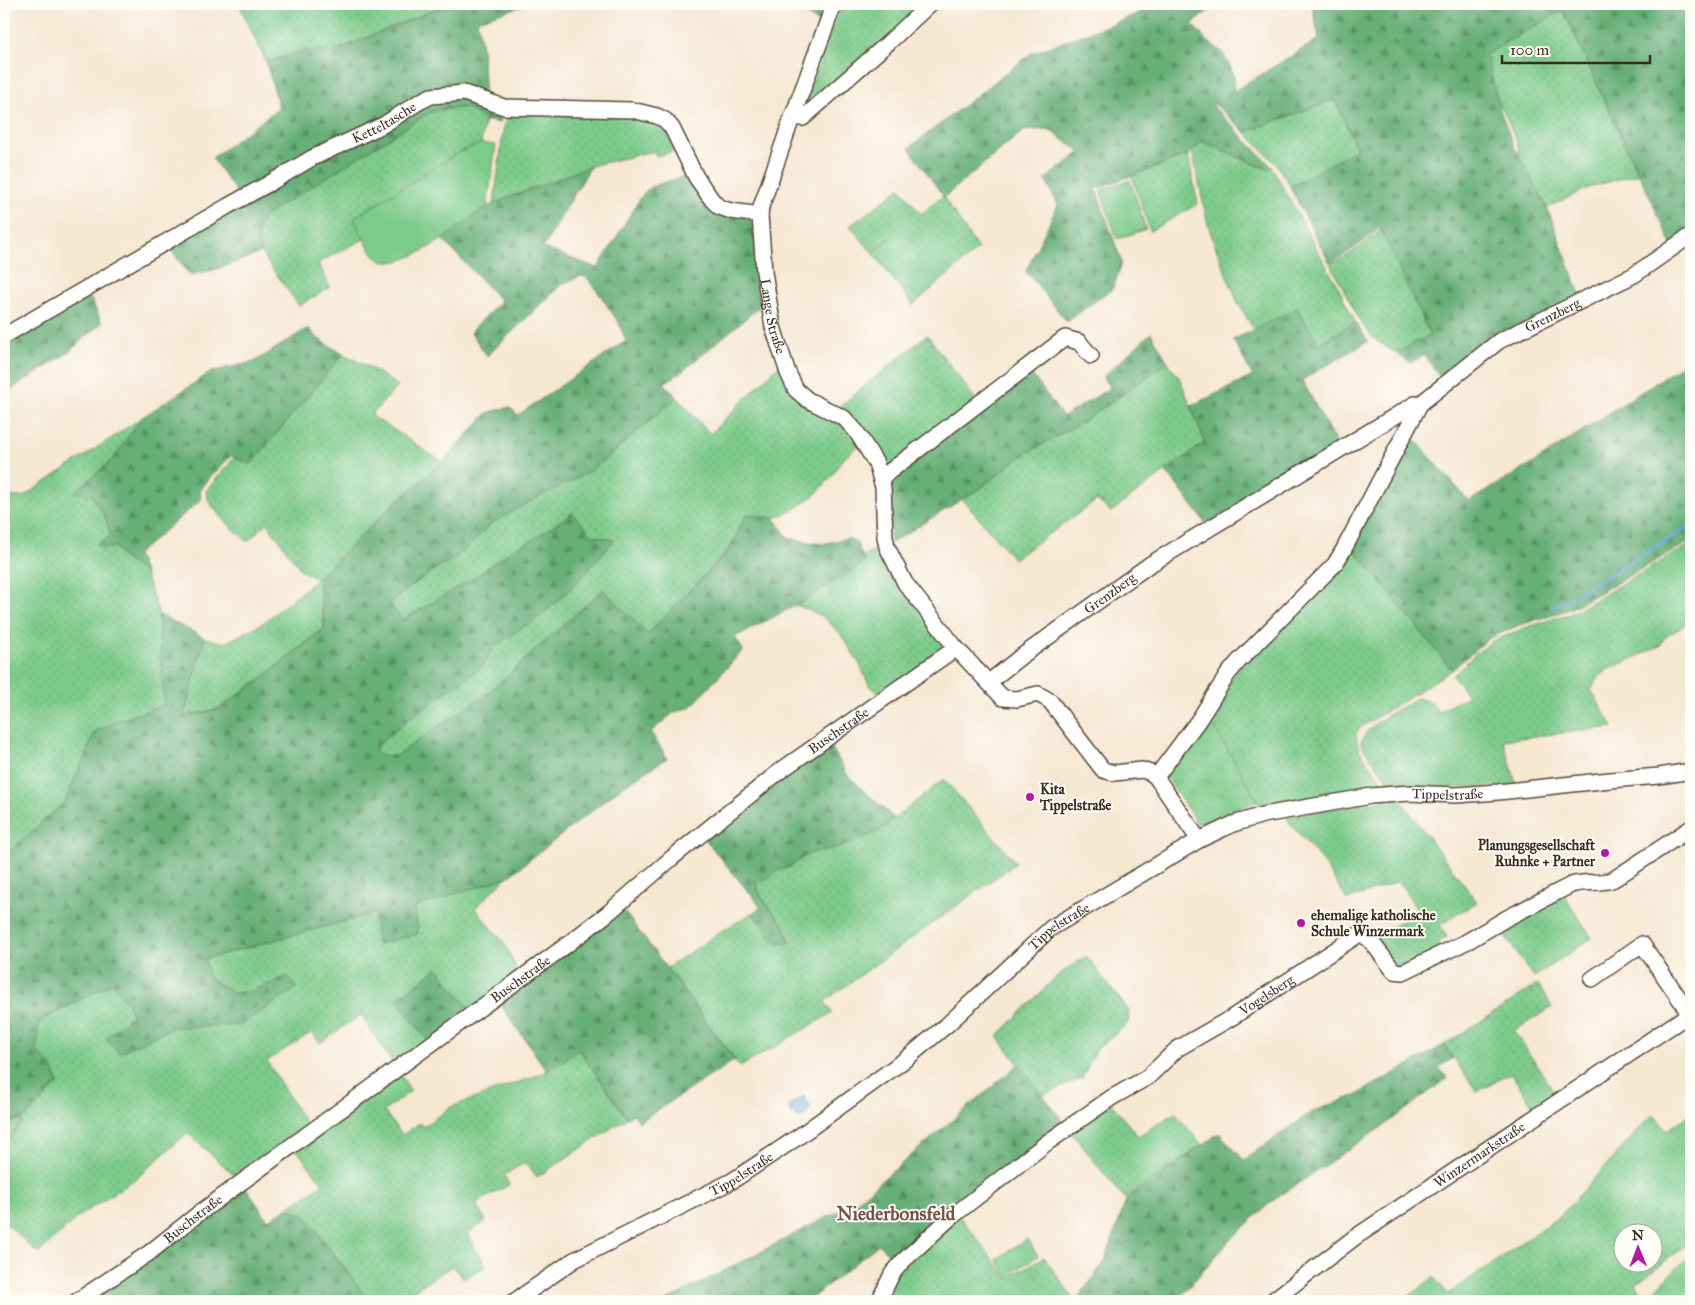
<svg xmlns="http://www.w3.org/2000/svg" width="1695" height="1305" viewBox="0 0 1695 1305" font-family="'IM FELL Great Primer',serif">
	<defs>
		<pattern id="grass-dots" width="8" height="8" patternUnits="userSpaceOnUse" patternTransform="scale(1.25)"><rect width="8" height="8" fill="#7dcb8b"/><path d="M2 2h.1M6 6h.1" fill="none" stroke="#6dae78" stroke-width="1.8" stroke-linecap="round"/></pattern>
		<pattern id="forest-firs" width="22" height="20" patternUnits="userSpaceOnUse" patternTransform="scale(1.25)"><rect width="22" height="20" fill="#66af77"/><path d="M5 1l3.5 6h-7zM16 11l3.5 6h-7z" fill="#558f61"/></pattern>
		<pattern id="park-tufts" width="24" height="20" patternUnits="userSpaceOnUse" patternTransform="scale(1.25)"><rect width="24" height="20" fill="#7dcb8b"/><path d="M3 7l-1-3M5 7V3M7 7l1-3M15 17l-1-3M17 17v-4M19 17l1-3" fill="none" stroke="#6dae78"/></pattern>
		<pattern id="water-waves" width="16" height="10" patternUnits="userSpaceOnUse" patternTransform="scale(1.25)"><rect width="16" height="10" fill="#66a9db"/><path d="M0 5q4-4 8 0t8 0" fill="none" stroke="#558ab1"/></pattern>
	</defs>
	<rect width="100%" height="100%" fill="#fdfcf7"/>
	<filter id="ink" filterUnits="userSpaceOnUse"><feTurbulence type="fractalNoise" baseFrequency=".02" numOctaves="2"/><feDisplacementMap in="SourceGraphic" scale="10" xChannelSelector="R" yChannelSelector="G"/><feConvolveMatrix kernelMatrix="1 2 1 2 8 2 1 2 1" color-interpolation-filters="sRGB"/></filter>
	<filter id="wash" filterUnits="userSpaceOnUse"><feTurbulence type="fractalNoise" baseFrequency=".0096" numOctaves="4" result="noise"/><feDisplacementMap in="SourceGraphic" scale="20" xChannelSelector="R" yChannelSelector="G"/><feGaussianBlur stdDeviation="1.12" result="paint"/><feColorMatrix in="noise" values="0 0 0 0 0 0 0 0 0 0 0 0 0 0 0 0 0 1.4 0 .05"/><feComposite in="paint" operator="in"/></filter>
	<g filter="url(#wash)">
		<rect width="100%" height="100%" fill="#f6e7d1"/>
		<g fill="url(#grass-dots)" stroke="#5c7a54" fill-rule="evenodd">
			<polygon points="239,4 448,4 339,49 304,51 266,62"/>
			<polygon points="841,4 926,4 808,109 805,102"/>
			<polygon points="1563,10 1638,174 1593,186 1547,208 1519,156 1518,145 1503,109 1499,106 1486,54"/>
			<polygon points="1335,100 1357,149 1291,187 1276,164 1245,132"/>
			<polygon points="466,107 485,120 481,143 458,153 354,218 364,239 318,263 330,287 299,306 261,253 257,234 259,223 264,216 432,111"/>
			<polygon points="509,111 638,115 667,128 678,148 672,152 656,156 654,151 591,166 494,203 504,124"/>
			<polygon points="1202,141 1268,170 1272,167 1338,287 1355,322 1318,344 1297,308 1254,330 1238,303 1215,246 1208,225 1192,151"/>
			<polygon points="1188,155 1198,204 1150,231 1132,176"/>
			<polygon points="900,188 921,214 943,196 978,249 913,305 873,253 893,236 872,252 850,226"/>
			<path d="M1381,230L1430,335L1396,353L1374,339L1361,323L1330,263C1348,259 1366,241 1381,230Z"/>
			<polygon points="927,335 977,401 884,470 838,408"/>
			<path d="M343,354L371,368L398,386L371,415L443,462L395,503L318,578L324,628L260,679L218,709L183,716L205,638L225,643L263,623L317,579L302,571L267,523L247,542C237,532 205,505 206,491L234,458L251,464Z"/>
			<polygon points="1168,362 1180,379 1205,442 1111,512 1097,500 1014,559 962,499 980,489 1017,459 1087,419"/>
			<polygon points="780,364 835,417 860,444 841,461 831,477 815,495 792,511 774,518 747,514 729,549 648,634 603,589 488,693 396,756 378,756 375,748 411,717 484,665 492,649 521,627 539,617 578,582 614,540 592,535 572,514 532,540 512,550 469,581 402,620 388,604 436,568 457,557 492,523 537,497 585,474 612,454 677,397 710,434"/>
			<polygon points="140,419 114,458 76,492 93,496 105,517 111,536 97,543 101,549 116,547 122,557 144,571 159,614 165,705 116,721 95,732 65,802 4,856 4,490 13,497 23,497"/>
			<path d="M1691,544V621L1664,638L1660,646L1605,671V673L1599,676L1591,690L1613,727L1503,740L1517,786L1396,789L1392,786L1363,748L1361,742C1366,724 1401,708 1417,698L1432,702L1438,712L1468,696L1453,676L1475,654L1491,642L1524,628L1572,613Z"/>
			<polygon points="881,547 949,645 882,696 869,685 859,663 840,633 822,616 796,605 865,562 862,556"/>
			<polygon points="1352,547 1452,670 1361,727 1356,734 1359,750 1388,790 1312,801 1287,799 1259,804 1207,715 1234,674"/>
			<polygon points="944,779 1016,863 825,1001 832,1013 740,1067 667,968 722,931 752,913 778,944 790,942 784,926 761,896 755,881 766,878 776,871 790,867 808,854 841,847 879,831"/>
			<polygon points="1399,798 1477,902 1440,925 1447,937 1437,943 1442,950 1398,968 1372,938 1418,912 1405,890 1397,882 1347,900 1322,860 1291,825 1286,816"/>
			<polygon points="507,877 475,908 505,944 520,977 472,1011 437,968 397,999 430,1043 396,1068 361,1015 320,1043 312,1032 267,1061 310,1131 240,1180 187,1133 138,1177 79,1216 38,1254 4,1221 4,1146 23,1121 4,1142 4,1121 22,1121 59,1083 51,1066 37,1051 39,1022 113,982 129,1005 132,1015 106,1039 119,1053 173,1027 240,1025 297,988 287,976 252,991 233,993 210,978 205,959 375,913 378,944 418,934 415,907"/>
			<polygon points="1562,892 1592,938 1534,977 1498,927"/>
			<polygon points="1086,956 1129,1011 1128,1023 1096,1050 1082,1078 1043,1095 997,1036 1057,976"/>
			<polygon points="1538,984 1552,1007 1514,1031 1558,1097 1535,1110 1511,1073 1477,1092 1444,1045"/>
			<polygon points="579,1050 627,1118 537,1177 526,1162 504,1175 509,1185 476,1203 486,1221 467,1234 486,1266 463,1279 452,1266 397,1301 369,1301 305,1215 287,1208 323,1184 295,1148 399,1072 411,1091 384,1111 402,1135 420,1123 423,1127 451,1107 546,1072"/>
			<polygon points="1110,1102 1138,1136 1175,1113 1202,1145 1125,1199 1069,1130"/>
			<path d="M1653,1114L1667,1130L1691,1114V1241L1636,1284L1649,1301H1402L1434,1277L1448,1294L1559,1217ZM1622,1232H1652V1262H1622Z"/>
			<polygon points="958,1214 1007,1278 1044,1257 1075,1301 882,1301 892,1279"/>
		</g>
		<g fill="url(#forest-firs)" stroke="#506c4a">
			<polygon points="448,4 529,4 477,20 482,47 485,97 456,91 239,196 212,158 279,108 266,62 304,51 339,49"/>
			<polygon points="784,4 831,4 822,25 800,10"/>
			<path d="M1158,4H1217L1192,24L1207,41L1221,51L1230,66L1234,77V91L1319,39L1312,4H1691V232L1672,245L1563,10L1486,54L1500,110L1514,147L1547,207L1582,299L1479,352L1474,346L1461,356L1466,363L1444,382L1424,355L1410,363L1396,353L1430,335L1380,228C1364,239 1348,256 1329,262L1290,187L1357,149L1335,99L1245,132L1215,104L1212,105L1272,167L1269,170L1202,141L1187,155L1096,189L1122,263L1113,288L1067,322L1026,271L1058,205L1045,179L1081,152L1048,129L1023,131L944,197L909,148L1032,53L1123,20Z"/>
			<path d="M457,94L499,112L500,123L485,120L466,107L432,111L264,216C255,228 258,239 261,253L214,270L190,275L173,253L169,242L409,110Z"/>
			<polygon points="591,166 543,248 598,268 640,198 650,187 691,174 700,190 756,225 764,303 679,374 664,383 677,397 612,453 585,474 537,498 492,523 457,557 436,568 389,603 403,620 469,581 512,550 532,540 572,513 592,535 614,540 578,582 540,617 521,628 492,649 484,665 410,718 375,747 378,755 396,756 489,692 603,590 648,634 729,550 747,514 774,518 788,538 821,544 849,538 857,543 865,562 804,601 735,637 743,650 691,707 673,713 651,732 667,758 622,787 508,877 415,907 418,934 377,945 374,913 205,959 210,979 232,993 252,991 288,976 297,988 240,1025 173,1027 119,1053 106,1038 132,1015 129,1005 112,983 39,1021 37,1051 52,1066 58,1083 22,1120 4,1121 4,856 65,802 95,732 116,721 164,705 158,614 205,638 184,716 218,710 261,679 325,628 318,578 395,503 443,462 487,413 509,407 518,415 626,341 619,323 594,286 586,277 581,276 562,284 487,356 470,332 501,301 442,239 476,213 495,203"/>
			<polygon points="87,290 102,323 66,354 4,394 4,338"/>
			<polygon points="1297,308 1319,344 1355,322 1368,341 1302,380 1338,447 1207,525 1166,471 1205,443 1191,406 1253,376 1233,340"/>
			<polygon points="308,328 319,339 343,354 251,464 231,456 204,484 200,490 201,500 137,554 144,572 122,557 116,547 101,549 97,543 111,536 105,517 92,496 75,492 114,458 141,418 213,371 254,362"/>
			<polygon points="1151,333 1168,362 1087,419 1017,459 979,489 891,543 887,477 1028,369 1063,417 1110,388 1103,377"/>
			<polygon points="1691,359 1691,541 1570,609 1517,626 1488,639 1452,670 1352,547 1410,434 1469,501 1529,466"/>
			<polygon points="828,741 849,777 894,818 879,831 841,847 808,854 790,866 777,871 766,879 755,881 761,896 784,926 790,942 778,944 752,913 761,907 704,838"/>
			<polygon points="621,907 735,1060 639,1122 634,1114 627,1118 579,1050 547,1071 498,1001"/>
			<polygon points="437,968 471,1011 429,1043 397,1000"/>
			<polygon points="1444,1045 1453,1058 1439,1067 1447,1078 1395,1118 1271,1202 1229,1241 1181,1296 1173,1301 1076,1301 1105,1261 1126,1200 1219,1133 1244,1160 1312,1112 1356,1095"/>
			<polygon points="1019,1064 1066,1125 896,1263 879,1244 808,1301 666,1301 856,1202"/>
			<polygon points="243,1183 268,1220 287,1208 305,1216 369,1301 83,1301"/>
		</g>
		<path fill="url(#park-tufts)" stroke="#5c7a54" d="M1207,715L1258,801L1218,815L1221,822C1213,824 1204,827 1196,822L1166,776Z"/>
		<g fill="#7dcb8b" stroke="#5c7a54">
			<path d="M481,143L496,145L487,207C471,215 459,228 444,238C432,247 394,269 380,260C370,254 359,229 354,218L458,153Z"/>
			<polygon points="1130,180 1146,229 1117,239 1100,190"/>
			<polygon points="1027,1239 1038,1256 1007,1276 996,1259"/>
			<polygon points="1691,1254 1691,1300 1690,1301 1660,1301 1655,1296 1655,1290"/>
		</g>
		<polygon fill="url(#water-waves)" stroke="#506a7c" points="804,1096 811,1108 803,1117 797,1118 790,1112 789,1105"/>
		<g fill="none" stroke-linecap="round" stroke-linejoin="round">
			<polyline stroke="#66a9db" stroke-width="3" points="1552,607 1565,602 1691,525"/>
		</g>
	</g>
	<g filter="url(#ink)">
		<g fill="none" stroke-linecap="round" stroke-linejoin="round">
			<g stroke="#574639" stroke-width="18">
				<g id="minor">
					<path id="s1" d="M834,4L792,118L761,207L760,215L764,272L773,327L788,373L796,390L808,400L844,418L856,431L876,463L883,487L885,537L887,547L905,583L956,648L1003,698L1017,699L1038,694L1050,701L1103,770L1114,773L1142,770L1151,773L1156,777L1199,840"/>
					<polyline points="792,118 803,118 888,43 930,4"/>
					<path id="s2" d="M4,336L228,206L270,183L312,158L383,125L419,102L431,96L464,93L504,107L632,110L657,116L665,120L672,128L696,177L712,200L719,207L731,211L760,215"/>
					<polyline points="881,478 1065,338 1079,342 1091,356"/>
					<path id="s3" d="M989,682L1019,658L1149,565L1415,404H1420"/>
					<path id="s4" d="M1156,777L1198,721L1228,674L1238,662L1335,564L1344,549L1420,404L1499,341L1634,275L1691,235"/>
					<polyline points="1592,979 1642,944 1690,1014"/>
					<path id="s5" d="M77,1301L149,1253L198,1214L564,947L607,914L673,857L780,771L956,648"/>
					<path id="s6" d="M515,1301L574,1260L732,1181L798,1137L906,1059L948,1024L1051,928L1199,840L1233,824L1263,815L1371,796L1409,793L1456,795L1498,792L1610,780L1659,776L1691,771"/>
					<path id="s7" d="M879,1301L892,1274L903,1261L950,1218L1048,1142L1111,1098L1148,1077L1177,1049L1231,1018L1361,933L1370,940L1394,971L1403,972L1468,941L1507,918L1571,885C1585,880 1600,885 1614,879L1691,828"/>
					<path id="s8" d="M1272,1301L1354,1238L1691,1013"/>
				</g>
			</g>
			<use href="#minor" stroke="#fff" stroke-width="15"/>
		</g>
	</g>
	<g fill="#b5179e" stroke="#fdfcf7" stroke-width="2">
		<circle cx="1030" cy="797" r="5"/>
		<circle cx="1605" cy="853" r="5"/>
		<circle cx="1301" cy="923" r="5"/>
	</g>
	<g text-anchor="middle" stroke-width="4" stroke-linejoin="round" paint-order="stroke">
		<g font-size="14" fill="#3b2a1e" stroke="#fdfcf7">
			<text dy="5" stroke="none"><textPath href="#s2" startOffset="436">Ketteltasche</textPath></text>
			<text dy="5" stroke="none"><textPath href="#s4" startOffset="621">Grenzberg</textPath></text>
			<text dy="5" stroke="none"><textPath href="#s1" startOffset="326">Lange Straße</textPath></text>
			<text dy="5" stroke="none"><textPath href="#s3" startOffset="150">Grenzberg</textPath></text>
			<text dy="5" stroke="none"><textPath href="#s5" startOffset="952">Buschstraße</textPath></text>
			<text dy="5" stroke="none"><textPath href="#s6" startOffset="1084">Tippelstraße</textPath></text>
			<text dy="5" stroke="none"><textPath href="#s6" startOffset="664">Tippelstraße</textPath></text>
			<text dy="5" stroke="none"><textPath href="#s5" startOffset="548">Buschstraße</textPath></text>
			<text dy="5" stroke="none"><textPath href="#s7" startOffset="499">Vogelsberg</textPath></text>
			<text dy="5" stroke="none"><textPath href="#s8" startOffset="254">Winzermarkstraße</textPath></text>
			<text dy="5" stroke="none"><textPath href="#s6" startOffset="260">Tippelstraße</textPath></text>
			<text dy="5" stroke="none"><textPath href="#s5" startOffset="142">Buschstraße</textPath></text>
		</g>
		<g font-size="14" font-weight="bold" fill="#3b2a1e" stroke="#fdfcf7" text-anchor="start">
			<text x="1040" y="794">Kita<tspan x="1040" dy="16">Tippelstraße</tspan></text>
			<text x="1595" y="850" text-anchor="end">Planungsgesellschaft<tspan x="1595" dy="16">Ruhnke + Partner</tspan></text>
			<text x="1311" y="920">ehemalige katholische<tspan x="1311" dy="16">Schule Winzermark</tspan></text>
		</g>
		<g font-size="19" font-weight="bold" fill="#725346" stroke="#fdfcf7">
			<text x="896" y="1220">Niederbonsfeld</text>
		</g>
	</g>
	<rect width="1695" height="1305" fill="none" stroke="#fdfcf7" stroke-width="20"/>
	<g transform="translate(1638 1248) rotate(359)"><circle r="24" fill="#fdfcf7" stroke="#afa8a0"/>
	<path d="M0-4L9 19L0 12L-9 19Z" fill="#b5179e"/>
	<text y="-8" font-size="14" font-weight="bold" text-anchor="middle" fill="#3b2a1e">N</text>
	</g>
	<path d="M1502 55v8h148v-8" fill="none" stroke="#3b2a1e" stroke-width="2.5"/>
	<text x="1510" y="55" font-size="15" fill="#3b2a1e" stroke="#fdfcf7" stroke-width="4" paint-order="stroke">100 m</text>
</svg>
